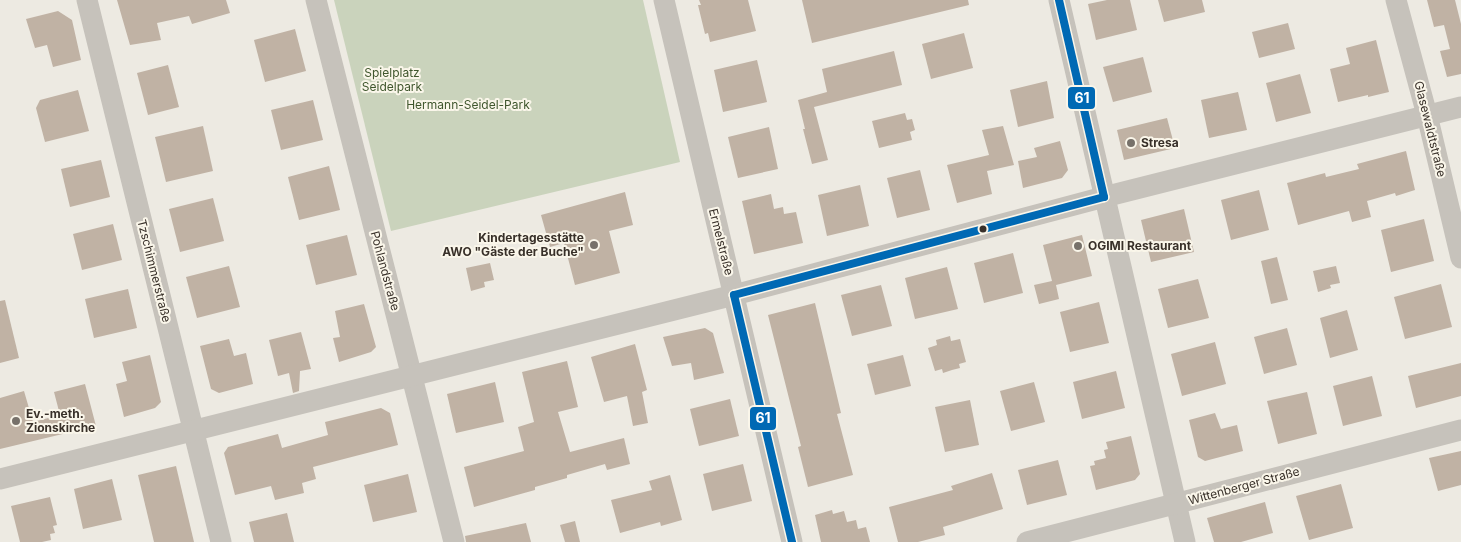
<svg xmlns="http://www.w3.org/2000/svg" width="1461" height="542" viewBox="0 0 1461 542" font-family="Inter,sans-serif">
	<rect width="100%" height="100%" fill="#edeae2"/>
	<polygon fill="#cad3bc" points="334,0 643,0 680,162 391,231"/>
	<g fill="#c0b2a4">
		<polygon points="117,0 226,0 230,13 192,24 189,16 157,23 161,40 130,45"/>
		<polygon points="699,0 748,0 756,31 710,42 708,33 705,34 698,5 701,5"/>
		<polygon points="802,0 968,0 969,5 812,43"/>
		<polygon points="1107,0 1130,0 1137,30 1096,40 1088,4"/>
		<polygon points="1158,0 1202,0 1205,12 1164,22"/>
		<polygon points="1427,0 1455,0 1461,24 1461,74 1447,77 1440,51 1450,49 1444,25 1434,27"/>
		<polygon points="58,11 72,20 81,60 53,67 47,45 35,48 26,19"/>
		<polygon points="1288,23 1295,49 1259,58 1252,32"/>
		<polygon points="295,29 306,71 265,82 254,40"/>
		<polygon points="964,33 973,68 931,79 922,44"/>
		<polygon points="1376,40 1389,92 1368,97 1368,95 1338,102 1330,69 1350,64 1346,48"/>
		<polygon points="894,51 902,85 814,107 828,160 812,164 803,129 805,129 798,100 827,92 822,69"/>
		<polygon points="1143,57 1152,92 1113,102 1103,67"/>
		<polygon points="757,60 767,102 723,112 714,70"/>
		<polygon points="168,65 179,107 148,115 137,73"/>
		<polygon points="1300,74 1311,113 1276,122 1266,83"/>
		<polygon points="1047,81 1054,118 1018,127 1010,90"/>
		<polygon points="78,90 89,131 45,142 36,108 40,100"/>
		<polygon points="1238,92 1247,130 1209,138 1201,100"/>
		<polygon points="313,100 323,140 281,150 271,110"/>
		<polygon points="905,113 907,120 912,119 915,130 910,132 912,140 879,148 872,121"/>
		<polygon points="1167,118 1175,148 1124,160 1117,130"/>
		<polygon points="203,126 213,171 166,182 155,137"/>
		<polygon points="1003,126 1014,165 987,171 992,194 957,203 947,165 989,155 982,130"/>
		<polygon points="769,127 778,169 738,178 728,137"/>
		<polygon points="1060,141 1068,170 1062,178 1023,188 1018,161 1037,157 1034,148"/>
		<polygon points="1406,151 1415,190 1396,196 1395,193 1367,201 1371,217 1352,222 1349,211 1298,225 1287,183 1325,173 1326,177 1359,169 1357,164"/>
		<polygon points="101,160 110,197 70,207 61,169"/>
		<polygon points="329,166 340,210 299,220 288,177"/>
		<polygon points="920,170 930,210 897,218 887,178"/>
		<polygon points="860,185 869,226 827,236 818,195"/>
		<polygon points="1259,190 1269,230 1231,240 1221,200"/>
		<polygon points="625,192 633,225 609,231 620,273 575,285 564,243 550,247 541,215"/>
		<polygon points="771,194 774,209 783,207 784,214 796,212 803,243 754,254 742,201"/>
		<polygon points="213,198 224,241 180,252 169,209"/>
		<polygon points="1184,209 1194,252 1151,262 1141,220"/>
		<polygon points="1424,219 1434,261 1391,272 1381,230"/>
		<polygon points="113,224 122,260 82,270 73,234"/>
		<polygon points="347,235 357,275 316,285 306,245"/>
		<polygon points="1082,235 1092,276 1056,285 1059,299 1039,304 1034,285 1052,281 1043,245"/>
		<polygon points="1013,253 1023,293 984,303 974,263"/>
		<polygon points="1277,257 1288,300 1271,304 1261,261"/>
		<polygon points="490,263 494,280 484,282 485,287 471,291 466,268"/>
		<polygon points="229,266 240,307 197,318 186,277"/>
		<polygon points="1336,266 1340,283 1330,285 1331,288 1318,292 1313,271"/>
		<polygon points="947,267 958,309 915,319 905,278"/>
		<polygon points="1198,279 1209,318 1168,328 1158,289"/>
		<polygon points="1441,284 1452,327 1405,339 1394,297"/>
		<polygon points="881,285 892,326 852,336 841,295"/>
		<polygon points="128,289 137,328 94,338 85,299"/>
		<polygon points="5,300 19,358 0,363 0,301"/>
		<polygon points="1099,302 1109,343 1070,352 1060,312"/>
		<polygon points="815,303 841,413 837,414 853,475 808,487 798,447 801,446 768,315"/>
		<polygon points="364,304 376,347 371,352 339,362 333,338 340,337 335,311"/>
		<polygon points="1347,310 1358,350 1330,358 1320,318"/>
		<polygon points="705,328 713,333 724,373 694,380 691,363 672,366 663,337"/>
		<polygon points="1287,328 1297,365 1264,374 1254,337"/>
		<polygon points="301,332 311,369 300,371 299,391 293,393 289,373 278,376 269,340"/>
		<polygon points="950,336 951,341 960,339 966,362 959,364 960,368 952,370 943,373 942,369 935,371 928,348 937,345 936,340"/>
		<polygon points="229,339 234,356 246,353 253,384 219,393 211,389 200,346"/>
		<polygon points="1215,342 1226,384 1182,396 1171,354"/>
		<polygon points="635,344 647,390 642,392 648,423 633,426 627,396 604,402 591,357"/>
		<polygon points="150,355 161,402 155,408 124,417 116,384 127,381 122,362"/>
		<polygon points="903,355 911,386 875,395 867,364"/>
		<polygon points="567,361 578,407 558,412 570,452 624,438 630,464 607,470 605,464 567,475 567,478 535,487 535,490 474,507 464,467 524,451 518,427 534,422 522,372"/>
		<polygon points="1461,363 1461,396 1416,408 1408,376"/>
		<polygon points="1116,371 1125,408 1082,419 1073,382"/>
		<polygon points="1372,376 1382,416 1343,426 1333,386"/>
		<polygon points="495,382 504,422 456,433 447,394"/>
		<polygon points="1034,382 1045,422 1011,431 1000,391"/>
		<polygon points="85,384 96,426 0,449 0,398 24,391 33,422 60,415 54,392"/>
		<polygon points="1307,392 1317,434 1278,444 1267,401"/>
		<polygon points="730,399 739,436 699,446 690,409"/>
		<polygon points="970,400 979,445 945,452 935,407"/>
		<polygon points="381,408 390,413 398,445 313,467 316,479 302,483 304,493 275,500 271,486 235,495 224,453 228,447 278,434 282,448 328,435 325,422"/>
		<polygon points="1215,413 1221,429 1237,425 1243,451 1205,461 1198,457 1189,420"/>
		<polygon points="1131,436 1140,474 1135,480 1096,490 1090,466 1095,465 1094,461 1106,458 1104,450 1108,449 1106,442"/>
		<polygon points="1461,451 1461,485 1438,491 1429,458"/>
		<polygon points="1058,460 1067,495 1027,505 1018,470"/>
		<polygon points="743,464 752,501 712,511 703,474"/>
		<polygon points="176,466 194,542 154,542 138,475"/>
		<polygon points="992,473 1003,509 943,527 945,535 918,542 898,542 889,507 953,490 951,486"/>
		<polygon points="408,474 417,512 373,522 364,485"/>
		<polygon points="670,475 682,520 661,526 660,522 620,533 611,500 652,490 649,481"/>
		<polygon points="112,479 122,520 83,529 74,489"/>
		<polygon points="1341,484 1353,528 1309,540 1296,496"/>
		<polygon points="50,497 57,525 53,526 55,533 50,534 51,540 42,542 20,542 11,506"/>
		<polygon points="1265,502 1273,533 1241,542 1214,542 1207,518"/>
		<polygon points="832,510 833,514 844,511 847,522 856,520 858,529 866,527 870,542 821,542 815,515"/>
		<polygon points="287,513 294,542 254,542 249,522"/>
		<polygon points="575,521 580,542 565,542 560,525"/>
		<polygon points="526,523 531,542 466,542 465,536"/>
	</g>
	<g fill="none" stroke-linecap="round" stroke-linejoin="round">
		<g stroke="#c6c2bb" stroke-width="21">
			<polyline points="87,0 221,542"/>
			<polyline points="316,0 454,542"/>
			<polyline points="664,0 792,542"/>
			<polyline points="1059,0 1185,542"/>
			<polyline points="1396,0 1427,115 1461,258"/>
			<polyline points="0,479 734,295 1104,197 1461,107"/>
			<polyline points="1027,542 1461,430"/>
		</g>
		<g stroke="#faf6ea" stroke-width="11">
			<g id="bus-1">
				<polyline points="1059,0 1104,197"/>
				<polyline points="734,295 1104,197"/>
				<polyline points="734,295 792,542"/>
			</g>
		</g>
		<use href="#bus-1" stroke="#0069b4" stroke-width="8"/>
	</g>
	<g fill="#77716a" stroke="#faf6ea" stroke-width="2">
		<circle cx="1131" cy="143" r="5"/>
		<circle cx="594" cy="245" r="5"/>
		<circle cx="1078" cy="246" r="5"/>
		<circle cx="16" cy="421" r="5"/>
	</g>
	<circle fill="#383029" stroke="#faf6ea" stroke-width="2" cx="983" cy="229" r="4.5"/>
	<g text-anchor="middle" stroke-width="4" stroke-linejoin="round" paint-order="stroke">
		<g font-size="12" fill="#3f562d" stroke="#faf6ea">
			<text x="392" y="77">Spielplatz<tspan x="392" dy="14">Seidelpark</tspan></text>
			<text x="468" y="109">Hermann-Seidel-Park</text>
		</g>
		<g font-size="12" fill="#383029" stroke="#faf6ea">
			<text transform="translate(1430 129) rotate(76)" y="4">Glasewaldtstraße</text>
			<text transform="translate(721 242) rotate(76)" y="4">Ermelstraße</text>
			<text transform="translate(154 271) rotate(76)" y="4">Tzschimmerstraße</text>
			<text transform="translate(385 271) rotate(75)" y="4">Pohlandstraße</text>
			<text transform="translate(1244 486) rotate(-15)" y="4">Wittenberger Straße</text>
		</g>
		<g font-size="12" font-weight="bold" fill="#383029" stroke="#faf6ea" text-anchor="start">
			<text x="1141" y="147">Stresa</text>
			<text x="584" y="242" text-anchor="end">Kindertagesstätte<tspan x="584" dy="14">AWO "Gäste der Buche"</tspan></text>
			<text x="1088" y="250">OGIMI Restaurant</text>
			<text x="26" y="418">Ev.-meth.<tspan x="26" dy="14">Zionskirche</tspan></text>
		</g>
	</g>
	<g stroke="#faf6ea" stroke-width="2">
		<rect x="1067" y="86" width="29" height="24" rx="5" fill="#0069b4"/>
		<rect x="749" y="406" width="28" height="25" rx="5" fill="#0069b4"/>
	</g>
	<g font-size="14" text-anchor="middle" font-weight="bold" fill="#fff">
		<text x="1082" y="103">61</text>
		<text x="763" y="423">61</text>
	</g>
</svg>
